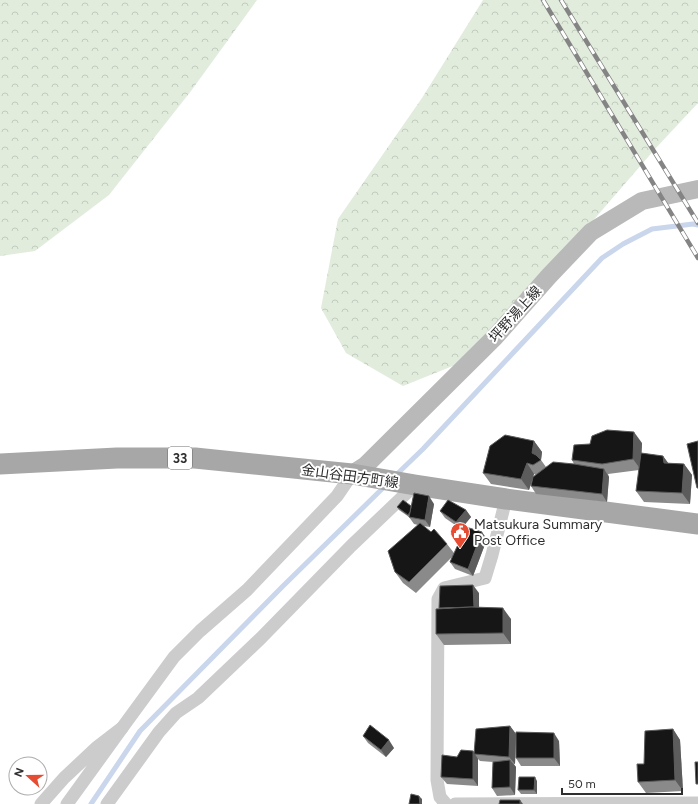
<svg xmlns="http://www.w3.org/2000/svg" width="698" height="804" viewBox="0 0 698 804" font-family="Figtree,'Noto Sans JP',sans-serif">
	<defs>
		<pattern id="forest-crowns" width="20" height="18" patternUnits="userSpaceOnUse"><rect width="20" height="18" fill="#e1ecdd"/><path d="M2 6a3 3 0 1 1 6 0M12 15a3 3 0 1 1 6 0" fill="none" stroke="#c1cbbe"/></pattern>
	</defs>
	<rect width="100%" height="100%" fill="#fff"/>
	<g fill="url(#forest-crowns)">
		<polygon points="0,0 257,0 191,91 109,195 35,251 0,256"/>
		<polygon points="483,0 698,0 698,103 655,149 475,357 403,386 346,353 321,308 338,219 422,98"/>
	</g>
	<g fill="none" stroke-linecap="round" stroke-linejoin="round">
		<g stroke="#c9d6ec" stroke-width="5">
			<polyline points="395,476 423,449 482,386 602,258 623,244 652,229 693,224 698,225"/>
			<polyline points="91,804 140,731 283,586 385,486"/>
		</g>
		<g stroke="#ccc" stroke-width="13">
			<polyline points="122,728 174,657 200,631 247,590 337,496 352,474"/>
			<polyline points="41,804 64,778 96,748 122,728 67,804"/>
			<polyline points="107,804 159,732 176,713 198,698 261,638 351,546 415,485"/>
			<polyline points="446,804 440,797 437,780 438,599 444,588 485,578 492,555 506,499"/>
			<polyline points="455,804 698,803"/>
		</g>
		<polyline stroke="#b9b9b9" stroke-width="18" points="352,474 366,465 495,337 549,276 591,232 642,201 698,189"/>
		<polyline stroke="#a7a7a7" stroke-width="21" points="0,464 117,458 195,458 352,474 415,485 506,499 698,524"/>
		<g stroke="#848484" stroke-width="4.5">
			<g id="rail">
				<polyline points="543,0 698,258"/>
				<polyline points="561,0 698,223"/>
			</g>
		</g>
		<use href="#rail" stroke="#fff" stroke-width="3" stroke-dasharray="9" stroke-linecap="butt"/>
	</g>
	<g fill="#8a8a8a">
		<polygon points="534,441 542,452 541,460 546,467 574,464 572,460 642,443 641,453 663,456 668,463 684,464 692,475 690,504 644,502 636,491 639,470 608,474 609,477 607,502 536,494 531,486 536,475 534,474 529,490 491,484 483,473"/>
		<polygon points="434,504 430,527 423,526 447,544 454,553 487,539 473,576 455,569 450,562 452,557 416,593 403,583 395,572 418,525 414,524 409,517 399,510 397,507"/>
		<polygon points="466,510 471,517 461,529 445,518 440,511"/>
		<polygon points="479,593 479,607 511,619 511,644 444,645 436,634"/>
		<polygon points="510,726 516,734 515,764 514,764 516,767 515,795 497,796 492,788 493,762 480,761 478,759 478,786 447,784 441,777 457,757 473,751 475,753"/>
		<polygon points="673,729 680,740 683,791 646,793 638,782 644,764"/>
		<polygon points="363,736 394,748 386,757 368,743"/>
		<polygon points="559,741 560,766 521,766 516,758"/>
		<polygon points="537,781 537,794 521,794 518,790"/>
	</g>
	<g fill="#5c5c5c">
		<polygon points="634,432 642,443 641,470 633,459"/>
		<polygon points="534,441 542,452 541,460 532,453"/>
		<polygon points="663,456 671,467 664,463"/>
		<polygon points="527,463 534,474 529,490 521,479"/>
		<polygon points="684,464 692,475 690,504 682,493"/>
		<polygon points="604,469 609,477 607,502 602,494"/>
		<polygon points="429,496 434,504 430,527 425,520"/>
		<polygon points="466,510 471,517 461,529 456,522"/>
		<polygon points="482,532 487,539 473,576 468,569"/>
		<polygon points="473,585 479,593 479,618 474,610"/>
		<polygon points="503,608 511,619 511,644 503,633"/>
		<polygon points="510,726 516,734 515,764 509,757"/>
		<polygon points="673,729 680,740 683,791 675,780"/>
		<polygon points="554,733 559,741 560,766 554,758"/>
		<polygon points="389,740 394,748 386,757 381,750"/>
		<polygon points="473,751 478,759 478,786 473,779"/>
		<polygon points="510,760 516,767 515,795 510,787"/>
		<polygon points="535,777 537,781 537,794 534,790"/>
		<polygon points="419,796 422,799 422,804 420,804"/>
		<polygon points="520,800 523,804 520,804"/>
	</g>
	<g fill="#161616" stroke="#5c5c5c">
		<polygon points="607,430 634,432 633,459 602,464 572,460 574,445 590,444 592,436"/>
		<polygon points="505,435 534,441 532,453 536,455 541,460 533,465 527,463 521,479 483,473 490,446"/>
		<polygon points="698,441 698,488 697,488 687,444"/>
		<polygon points="641,453 663,456 664,463 684,464 682,493 636,491"/>
		<polygon points="553,462 574,464 604,469 602,494 531,486 533,477"/>
		<polygon points="414,493 429,496 425,520 409,517"/>
		<polygon points="403,500 411,506 410,512 408,515 397,507"/>
		<polygon points="448,500 466,510 456,522 440,511"/>
		<polygon points="420,523 431,532 434,529 447,544 409,582 395,572 388,551"/>
		<polygon points="466,527 482,532 468,569 450,562"/>
		<polygon points="473,585 474,607 439,608 440,586"/>
		<polygon points="471,607 503,608 503,633 436,634 436,609"/>
		<polygon points="370,725 389,740 381,750 363,736"/>
		<polygon points="510,726 509,757 474,754 476,729"/>
		<polygon points="673,729 675,780 638,782 637,764 644,764 645,731"/>
		<polygon points="516,732 554,733 554,758 516,758"/>
		<polygon points="461,750 473,751 473,779 441,777 442,755 457,757"/>
		<polygon points="510,760 510,787 492,788 493,762"/>
		<polygon points="695,762 698,762 698,784 696,784"/>
		<polygon points="519,777 535,777 534,790 518,790"/>
		<polygon points="411,794 419,796 420,804 409,804"/>
		<polygon points="500,800 520,800 520,804 499,804"/>
	</g>
	<defs>
		<g id="civic-pin" transform="scale(1)"><path d="M0 17L-7.5 6A9.5 9.5 0 1 1 7.5 6Z" fill="#e54c32" stroke="#fff"/><path d="M-.6-6.5H3V-4.5H.6V-3L4-1V1h2V6H-6V1h2V-1L-.6-3ZM-1.2 2.5V6h2.4V2.5Z" fill="#fff"/></g>
	</defs>
	<g fill-rule="evenodd">
		<use href="#civic-pin" x="460" y="532"/>
	</g>
	<g text-anchor="middle" stroke-width="4" stroke-linejoin="round" paint-order="stroke">
		<rect fill="#fff" stroke="#6d6d6d" stroke-width="1" x="168" y="447" width="24" height="22" rx="3"/>
		<g font-size="13" font-weight="bold" fill="#2f2f2f">
			<text x="180" y="463">33</text>
		</g>
		<g font-size="14" fill="#2f2f2f" stroke="#fff">
			<text transform="translate(515 314) rotate(-48)" y="5">坪野湯上線</text>
			<text transform="translate(350 476) rotate(8)" y="5">金山谷田方町線</text>
		</g>
		<g font-size="14" fill="#2f2f2f" stroke="#fff" text-anchor="start">
			<text x="474" y="529">Matsukura Summary<tspan x="474" dy="16">Post Office</tspan></text>
		</g>
	</g>
	<g transform="translate(28 776) rotate(291)"><circle r="19" fill="#ffffff" stroke="#acacac"/>
	<path d="M0-3L7 15L0 10L-7 15Z" fill="#e54c32"/>
	<text y="-6" font-size="11" font-weight="bold" text-anchor="middle" fill="#2f2f2f">N</text>
	</g>
	<path d="M562 788v6h120v-6" fill="none" stroke="#2f2f2f" stroke-width="2"/>
	<text x="568" y="788" font-size="12" fill="#2f2f2f" stroke="#ffffff" stroke-width="3" paint-order="stroke">50 m</text>
</svg>
